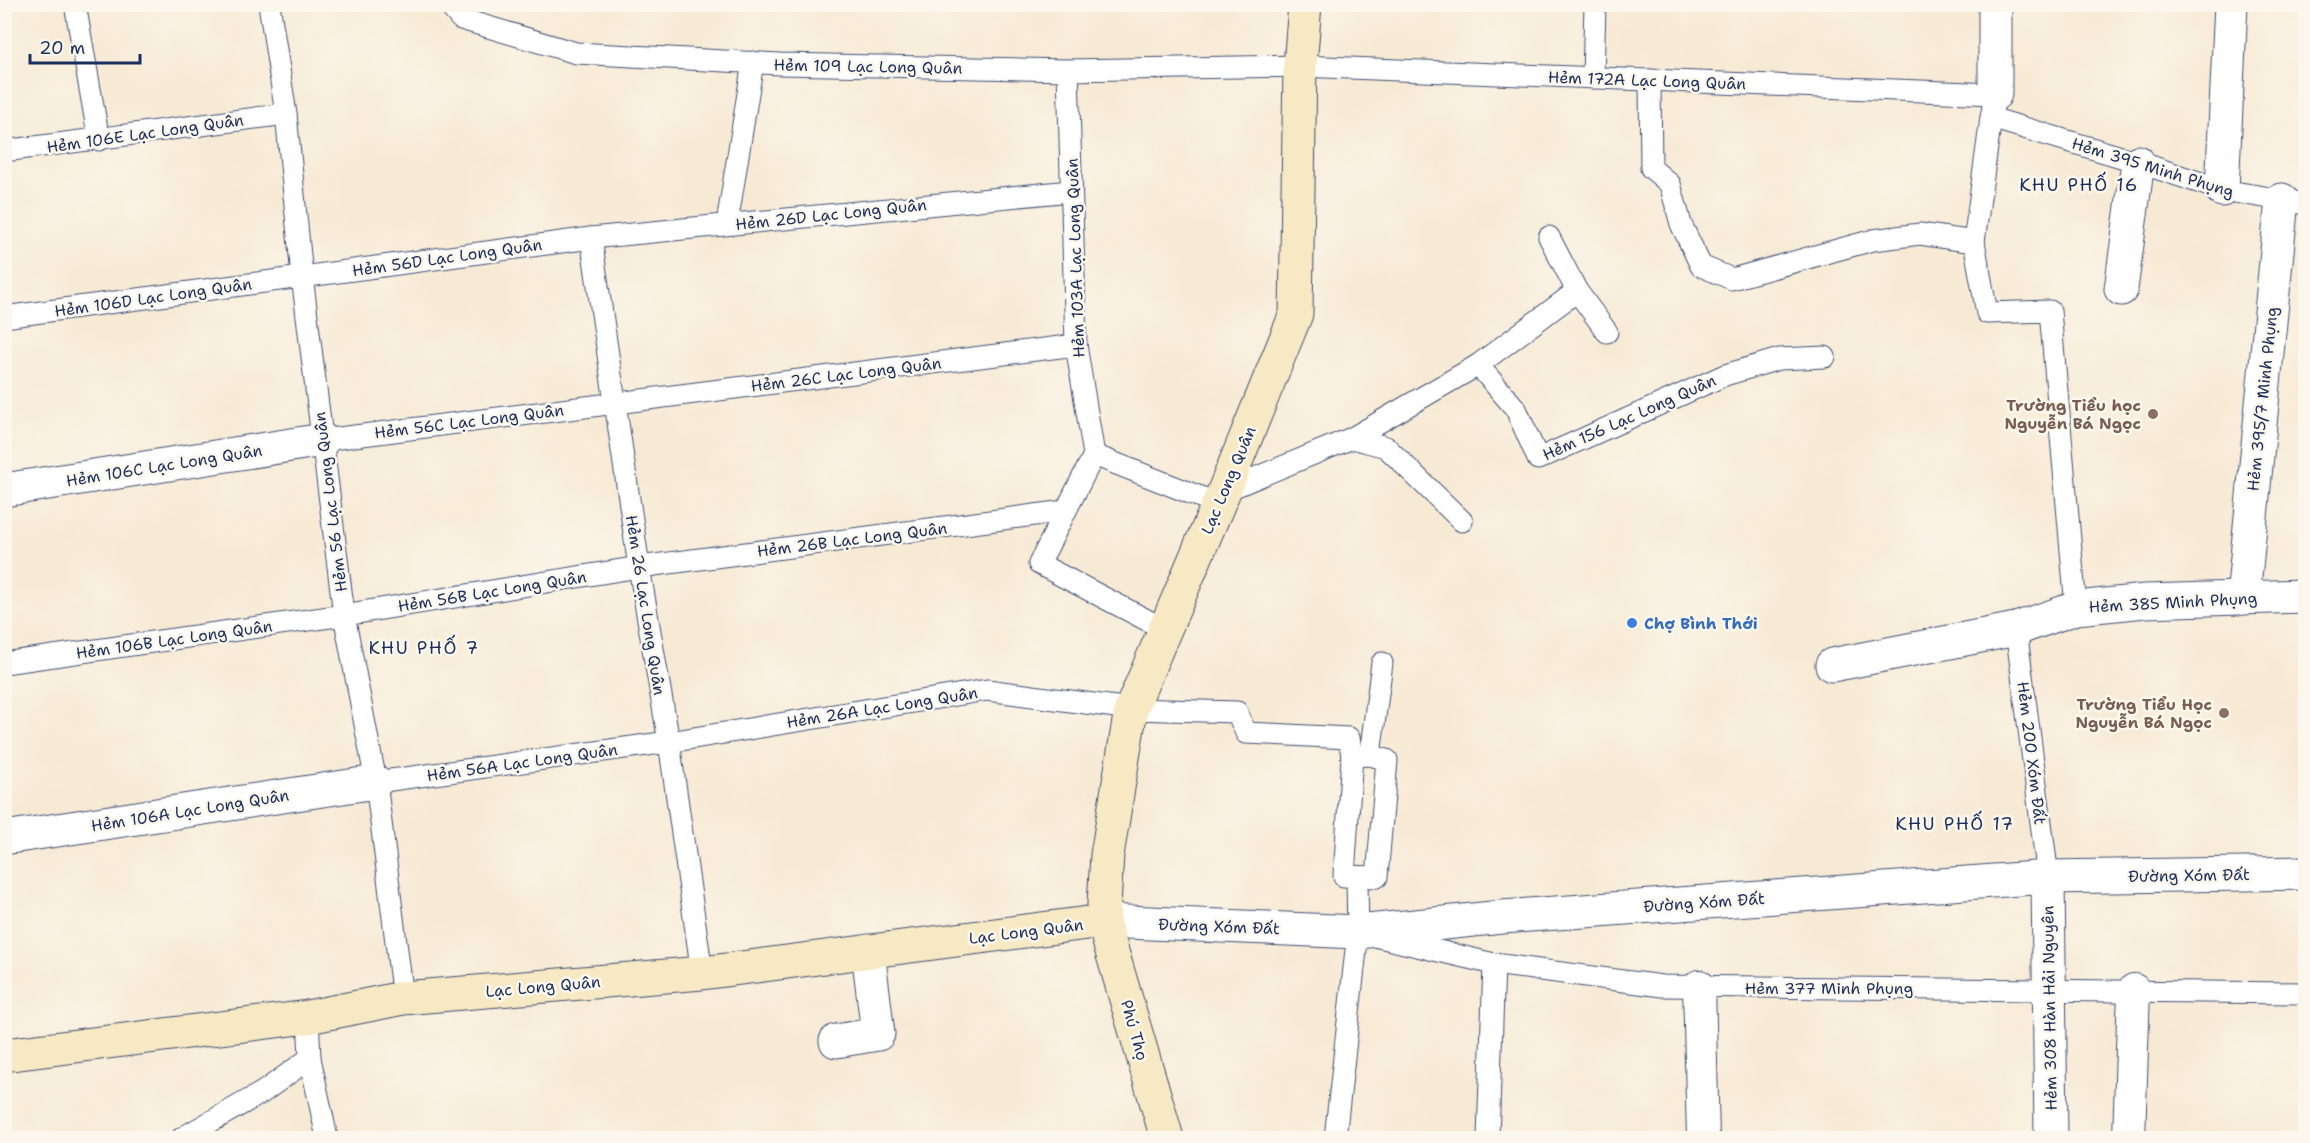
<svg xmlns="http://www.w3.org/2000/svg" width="2310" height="1143" viewBox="0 0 2310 1143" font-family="'Shantell Sans',sans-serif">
	<rect width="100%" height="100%" fill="#fbf7ec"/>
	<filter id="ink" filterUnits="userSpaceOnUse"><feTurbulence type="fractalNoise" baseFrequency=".0167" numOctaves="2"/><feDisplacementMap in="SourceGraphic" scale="12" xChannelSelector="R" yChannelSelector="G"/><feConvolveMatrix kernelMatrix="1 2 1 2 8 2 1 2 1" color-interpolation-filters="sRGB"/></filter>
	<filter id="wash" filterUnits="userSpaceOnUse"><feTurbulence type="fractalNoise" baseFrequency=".008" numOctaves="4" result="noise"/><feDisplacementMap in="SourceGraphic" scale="24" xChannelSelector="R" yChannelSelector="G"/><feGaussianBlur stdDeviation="1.35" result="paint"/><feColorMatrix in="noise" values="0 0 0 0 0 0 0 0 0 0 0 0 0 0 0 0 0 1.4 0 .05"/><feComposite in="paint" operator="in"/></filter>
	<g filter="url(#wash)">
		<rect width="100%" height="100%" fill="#f7ead5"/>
	</g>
	<g filter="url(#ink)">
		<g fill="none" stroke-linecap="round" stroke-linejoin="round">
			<g stroke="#3c4b70" stroke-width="23">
				<g id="service">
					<polyline points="75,4 99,140"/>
					<polyline points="269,4 286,114 302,276 344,615 376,782 403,998"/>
					<polyline points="448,4 461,19 576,53 780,64 1068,70 1300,66 1995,94 1991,118 2138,162 2222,190 2306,204"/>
					<polyline points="1068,70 1076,345 1094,455 1218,504"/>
					<polyline points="1593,78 1595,4"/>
					<polyline points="1650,80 1651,168 1670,184 1681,224 1701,266 1732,279 1873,240 1920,234 1974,242"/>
					<polyline points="1991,118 1974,242 1987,313 2050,311 2076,608"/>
					<polyline points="4,151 286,114"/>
					<polyline points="727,224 753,62"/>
					<polyline points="1549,237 1577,291 1607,332"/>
					<polyline points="591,238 639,567 669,742 702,973"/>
					<polyline points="4,317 591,238 1071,191"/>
					<polyline points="1478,365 1577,291"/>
					<polyline points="1352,438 1386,447 1462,521"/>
					<polyline points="323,440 1076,345"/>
					<polyline points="1094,455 1039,564 1166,630"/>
					<polyline points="1224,491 1352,438 1478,365 1516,409 1538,459 1725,375 1779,359 1825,357"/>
					<polyline points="2016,629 2048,877"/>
					<polyline points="4,663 344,615 639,567 1065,511"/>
					<polygon points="1370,755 1387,760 1377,877 1344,876 1352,756"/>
					<polyline points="1370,755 1382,663"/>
					<polyline points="376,782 669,742 987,690 1131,709 1237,712 1246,733 1349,738 1352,756"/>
					<polyline points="1379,937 1494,964 1662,986 2306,993"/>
					<polyline points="310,1058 327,1138"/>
					<polyline points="182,1138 263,1092 310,1058 308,1017"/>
					<polyline points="1335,1138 1358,932 1357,878"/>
					<polyline points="1488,1138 1494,964"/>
				</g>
			</g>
			<g stroke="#3c4b70" stroke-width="34">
				<g id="pedestrian">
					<polyline points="1699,986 1703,1138"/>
					<polyline points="2129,1138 2134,990"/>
				</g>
			</g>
			<g stroke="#3c4b70" stroke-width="35">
				<g id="minor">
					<polyline points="1995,94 1995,4"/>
					<polyline points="2222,190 2231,4"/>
					<polyline points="2121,289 2138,162"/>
					<polyline points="4,490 323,440"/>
					<polyline points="2243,598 2282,200"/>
					<polyline points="1832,665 2016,629 2076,608 2145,601 2306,596"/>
					<polyline points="4,838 376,782"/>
					<polyline points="2048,877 2051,1138"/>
					<polyline points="1103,921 1358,932 1502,917 2048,877 2306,873"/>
					<polyline points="836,1041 878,1034 868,951"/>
				</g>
			</g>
			<g stroke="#3c4b70" stroke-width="35">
				<g id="secondary">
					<polyline points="4,1055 308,1017 403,998 702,973 1103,921"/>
					<polyline points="1167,1138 1103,921 1107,855 1131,709 1224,491 1296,314 1300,66 1305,4"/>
				</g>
			</g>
			<use href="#service" stroke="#fff" stroke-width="21"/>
			<use href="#pedestrian" stroke="#fff" stroke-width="32"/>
			<use href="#minor" stroke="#fff" stroke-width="33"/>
			<use href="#secondary" stroke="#f7e9c3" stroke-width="33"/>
		</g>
	</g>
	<g fill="#8d6e63" stroke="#fbf7ec" stroke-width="2">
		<circle cx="2153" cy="414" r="6"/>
		<circle cx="2224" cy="713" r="6"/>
	</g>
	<circle fill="#3f7fe0" stroke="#fbf7ec" stroke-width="2" cx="1632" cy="623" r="6"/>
	<g text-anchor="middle" stroke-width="5" stroke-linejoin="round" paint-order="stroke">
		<g font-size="16" fill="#1b2f5e" stroke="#fbf7ec">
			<text transform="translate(868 66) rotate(1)" y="6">Hẻm 109 Lạc Long Quân</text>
			<text transform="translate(1647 80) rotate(2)" y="6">Hẻm 172A Lạc Long Quân</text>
			<text transform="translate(145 133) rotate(-8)" y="6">Hẻm 106E Lạc Long Quân</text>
			<text transform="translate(2153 167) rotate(17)" y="6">Hẻm 395 Minh Phụng</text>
			<text transform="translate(831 214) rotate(-6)" y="6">Hẻm 26D Lạc Long Quân</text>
			<text transform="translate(447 257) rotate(-8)" y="6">Hẻm 56D Lạc Long Quân</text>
			<text transform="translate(1075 258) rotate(-92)" y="6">Hẻm 103A Lạc Long Quân</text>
			<text transform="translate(153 297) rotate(-8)" y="6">Hẻm 106D Lạc Long Quân</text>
			<text transform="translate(846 374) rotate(-7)" y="6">Hẻm 26C Lạc Long Quân</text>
			<text transform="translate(2262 399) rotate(-84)" y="6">Hẻm 395/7 Minh Phụng</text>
			<text transform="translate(1629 417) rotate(-24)" y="6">Hẻm 156 Lạc Long Quân</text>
			<text transform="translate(469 421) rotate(-7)" y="6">Hẻm 56C Lạc Long Quân</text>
			<text transform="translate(164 465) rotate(-9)" y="6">Hẻm 106C Lạc Long Quân</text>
			<text transform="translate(1228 480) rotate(-67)" y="6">Lạc Long Quân</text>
			<text transform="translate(330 502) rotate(-97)" y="6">Hẻm 56 Lạc Long Quân</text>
			<text transform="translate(852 539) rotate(-7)" y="6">Hẻm 26B Lạc Long Quân</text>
			<text transform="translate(492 591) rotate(-9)" y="6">Hẻm 56B Lạc Long Quân</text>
			<text transform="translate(2173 602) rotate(-3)" y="6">Hẻm 385 Minh Phụng</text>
			<text transform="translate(646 605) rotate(81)" y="6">Hẻm 26 Lạc Long Quân</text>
			<text transform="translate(174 639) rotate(-8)" y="6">Hẻm 106B Lạc Long Quân</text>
			<text transform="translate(882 707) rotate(-9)" y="6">Hẻm 26A Lạc Long Quân</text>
			<text transform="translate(2032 753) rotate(83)" y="6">Hẻm 200 Xóm Đất</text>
			<text transform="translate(522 762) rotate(-8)" y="6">Hẻm 56A Lạc Long Quân</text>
			<text transform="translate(190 810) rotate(-9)" y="6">Hẻm 106A Lạc Long Quân</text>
			<text transform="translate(2189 875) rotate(-1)" y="6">Đường Xóm Đất</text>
			<text transform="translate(1704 902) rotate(-4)" y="6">Đường Xóm Đất</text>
			<text transform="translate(1219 926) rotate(2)" y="6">Đường Xóm Đất</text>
			<text transform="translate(1026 931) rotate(-7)" y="6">Lạc Long Quân</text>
			<text transform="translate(543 986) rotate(-5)" y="6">Lạc Long Quân</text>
			<text x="1829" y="994">Hẻm 377 Minh Phụng</text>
			<text transform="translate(2049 1008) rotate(-91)" y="6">Hẻm 308 Hàn Hải Nguyên</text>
			<text transform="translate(1135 1030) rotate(74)" y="6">Phú Thọ</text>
		</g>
		<g font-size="16" font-weight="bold" fill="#785e54" stroke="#fbf7ec" text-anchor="end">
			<text x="2141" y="411">Trường Tiểu học<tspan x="2141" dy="18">Nguyễn Bá Ngọc</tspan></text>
			<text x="2212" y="710">Trường Tiểu Học<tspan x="2212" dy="18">Nguyễn Bá Ngọc</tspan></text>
		</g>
		<g font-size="16" font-weight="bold" fill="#366cbe" stroke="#fbf7ec" text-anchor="start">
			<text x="1644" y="629">Chợ Bình Thới</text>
		</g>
		<g font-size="18" letter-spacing="1.5" fill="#1b2f5e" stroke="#fbf7ec">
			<text x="2079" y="191">KHU PHỐ 16</text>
			<text x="424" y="654">KHU PHỐ 7</text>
			<text x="1955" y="830">KHU PHỐ 17</text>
		</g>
	</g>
	<rect width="2310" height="1143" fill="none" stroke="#fbf7ec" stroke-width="24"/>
	<path d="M30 54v9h110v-9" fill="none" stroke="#1b2f5e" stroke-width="3"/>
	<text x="39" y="54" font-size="18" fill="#1b2f5e" stroke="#fbf7ec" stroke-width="4.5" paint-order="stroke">20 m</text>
</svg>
